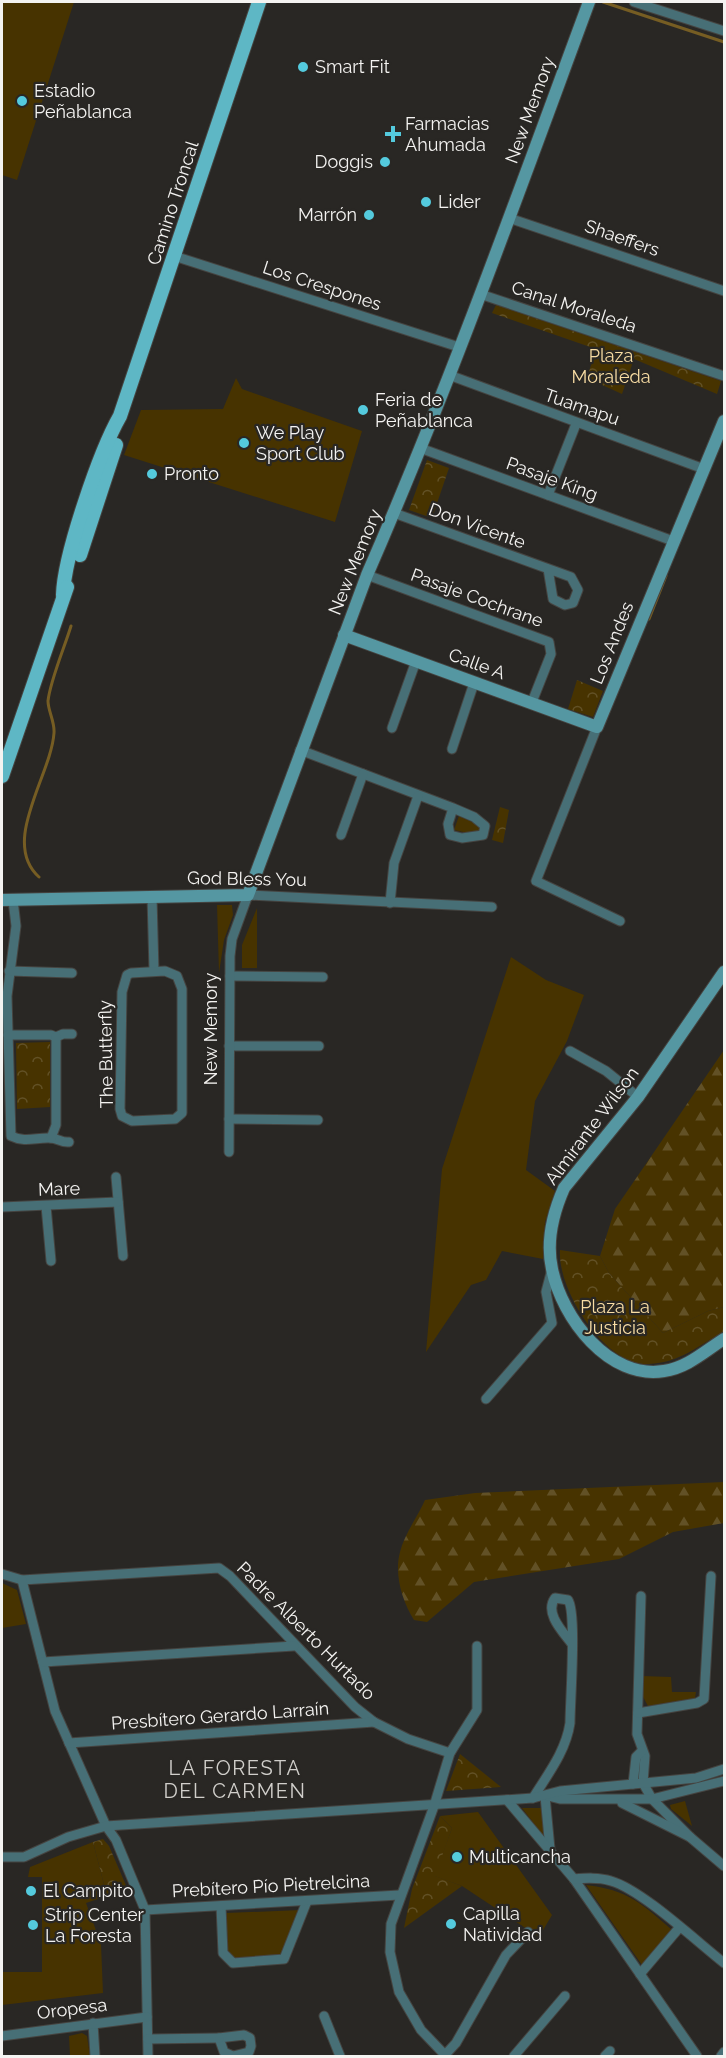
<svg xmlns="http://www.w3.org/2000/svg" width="726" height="2058" viewBox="0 0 726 2058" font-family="Raleway,sans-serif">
	<defs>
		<pattern id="forest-firs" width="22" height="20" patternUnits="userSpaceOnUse" patternTransform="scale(1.5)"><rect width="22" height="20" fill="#473300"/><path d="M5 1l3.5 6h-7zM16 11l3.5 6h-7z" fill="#625126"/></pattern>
		<pattern id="park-crowns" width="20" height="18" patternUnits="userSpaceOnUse" patternTransform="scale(1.5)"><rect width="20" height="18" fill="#473300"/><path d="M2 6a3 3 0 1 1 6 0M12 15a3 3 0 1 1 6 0" fill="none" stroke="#625126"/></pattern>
	</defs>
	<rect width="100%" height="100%" fill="#292724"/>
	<g fill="#473300">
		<polygon points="2,2 74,2 17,180 2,175"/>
		<polygon points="236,378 242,389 362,431 335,522 124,455 141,410 223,409"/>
		<polygon points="459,816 481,826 477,835 454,830"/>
		<polygon points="217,905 232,905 233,915 224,940 219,973"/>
		<polygon points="257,908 257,968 242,968 242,945"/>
		<polygon points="511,957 546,980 584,995 567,1041 535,1101 526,1170 555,1191 545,1222 543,1259 502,1251 486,1280 471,1285 426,1352 442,1169"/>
		<polygon points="2,1583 17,1590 26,1624 2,1628"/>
		<polygon points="642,1676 671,1677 672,1692 696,1692 695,1698 648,1706 642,1695"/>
		<polygon points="685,1801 692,1826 671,1809 670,1805"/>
		<polygon points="522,1808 542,1808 544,1837"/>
		<polygon points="478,1812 552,1915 539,1937 462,1886 434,1876 452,1828 440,1816"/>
		<polygon points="93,1842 107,1896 86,1903 101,1944 103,1993 2,2005 2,1972 42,1972 42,1877 28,1877 30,1867"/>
		<path d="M586,1885C628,1890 641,1903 672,1930L642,1965Z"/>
		<polygon points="301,1910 283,1955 235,1961 228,1950 226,1913"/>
		<polygon points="82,2033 87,2036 90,2056 70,2056 69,2036"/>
	</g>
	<g fill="url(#forest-firs)">
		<polygon points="724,1050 724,1307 708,1311 663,1333 609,1273 600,1256 615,1209"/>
		<path d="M724,1482V1523L673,1532L619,1559L474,1582L427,1622L414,1620C402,1601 394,1574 400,1552C404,1535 418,1516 425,1500L475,1493Z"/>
	</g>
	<g fill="url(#park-crowns)">
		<polygon points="496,305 721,381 717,394 634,359 622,394 587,378 596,349 492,313"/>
		<polygon points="427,460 449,468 432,518 409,510"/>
		<polygon points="577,680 603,691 593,717 568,709"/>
		<polygon points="500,807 509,810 503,843 492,840"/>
		<polygon points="50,1042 50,1107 17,1109 16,1043"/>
		<path d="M560,1250L600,1256L609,1273L663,1333L708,1311L724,1307V1331C700,1345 679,1363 649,1364C605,1367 557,1289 560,1250Z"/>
		<polygon points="460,1754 501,1787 446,1791"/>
		<polygon points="440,1816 452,1828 435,1876 462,1886 404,1928 412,1889"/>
		<polygon points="103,1839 109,1846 128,1890 107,1896 93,1842"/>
	</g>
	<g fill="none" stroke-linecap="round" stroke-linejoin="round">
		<g stroke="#765d23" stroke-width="3">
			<polyline points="603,2 724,42"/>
			<polyline points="649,619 666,576"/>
			<path d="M39,877C0,842 51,776 54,733C55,722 48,711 48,701C50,681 65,646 71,626"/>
		</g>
		<g stroke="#454441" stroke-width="11">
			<g id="street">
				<polyline points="634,2 724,31"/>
				<polyline points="509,218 724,291"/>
				<polyline points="174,256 459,347"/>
				<polyline points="480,294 724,376"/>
				<polyline points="449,375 704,469"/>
				<polyline points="420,448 673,541"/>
				<polyline points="548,495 576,424"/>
				<polyline points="394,513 571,577 578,590 573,603 565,605 553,599 548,569"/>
				<polyline points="367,575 549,642 551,654 532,702"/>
				<polyline points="597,727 536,881 620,921"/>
				<polyline points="392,728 416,661"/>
				<polyline points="452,749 474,683"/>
				<polyline points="300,750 453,808 474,817 485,826 483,835 462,838 450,835 448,824 453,808"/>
				<polyline points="341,835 363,774"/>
				<polyline points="152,897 154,971"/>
				<path d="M13,900L16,926L7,996L11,1136C25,1143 37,1137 50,1138C58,1138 61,1143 69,1142"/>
				<polyline points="390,903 394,863 418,796"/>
				<polyline points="9,971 72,973"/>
				<polygon points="165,971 177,976 182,989 182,1113 175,1119 132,1121 122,1116 120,1109 122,992 127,975 131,973"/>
				<polyline points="230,976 323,977"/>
				<polyline points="8,1035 51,1035 56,1037 63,1034 72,1034"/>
				<polyline points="229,1046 319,1046"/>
				<polyline points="570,1051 606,1071 638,1097"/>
				<polyline points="229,1119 318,1120"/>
				<polyline points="51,1138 56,1125 56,1037"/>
				<polyline points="229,1152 230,956 232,939 248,895 492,907"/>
				<polyline points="116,1177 123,1256"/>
				<polyline points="46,1206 51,1261"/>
				<polyline points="2,1207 118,1202"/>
				<polyline points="486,1399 552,1323 546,1292 552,1269"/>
				<polyline points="2,1574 22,1580 219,1568 230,1576 355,1707 374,1722 408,1739 450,1753"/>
				<polyline points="22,1580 55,1711 106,1826 116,1840 145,1910 148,2056"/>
				<polyline points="641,1596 637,1734 645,1756 643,1783 652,1799 690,1837"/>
				<polyline points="43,1662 294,1646"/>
				<polyline points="638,1713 697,1703 704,1699 711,1576"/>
				<polyline points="69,1743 374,1722"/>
				<polyline points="633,1784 636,1757 642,1751"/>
				<polyline points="545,1796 550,1849"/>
				<polyline points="548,1796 560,1799 652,1799 724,1781"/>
				<path d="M533,1798C548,1774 566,1751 570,1723C570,1702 577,1612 568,1600L555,1598C544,1613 563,1632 572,1644"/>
				<polyline points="507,1800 574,1879 697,2056"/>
				<polyline points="622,1803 690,1837 724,1866"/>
				<polyline points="2,1857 24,1857 68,1837 106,1826 533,1798 560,1791 696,1778 724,1769"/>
				<path d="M574,1879C586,1878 599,1877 611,1881C642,1890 696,1941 724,1963"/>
				<polyline points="221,1906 223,1953 233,1963 284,1959 307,1901"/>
				<polyline points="145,1910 399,1895"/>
				<polyline points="640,1974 679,1928"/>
				<polyline points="324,2016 340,2056"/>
				<polyline points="93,2023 95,2056"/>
				<polygon points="244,2035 250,2038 251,2046 249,2052 233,2056 224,2052 219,2038"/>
				<polyline points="2,2036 147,2017"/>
				<polyline points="148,2039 219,2038"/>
				<polyline points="444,2056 456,2043 506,1955 528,1932"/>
				<polyline points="446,2056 421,2030 399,1992 390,1952 391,1924 434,1806 450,1753 477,1710 477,1646"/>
				<polyline points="514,2056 565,1996"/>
				<polyline points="605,2056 610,2051"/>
				<polyline points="721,2056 724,2052"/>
			</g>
		</g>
		<g stroke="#454441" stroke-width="14">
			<g id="secondary">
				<polyline points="344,635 597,727 724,421"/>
				<path d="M2,900L248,895L367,575C449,387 518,194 589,2"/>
				<path d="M724,972L638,1097L564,1188C553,1213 546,1242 552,1269C562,1318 609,1380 664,1371C687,1368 705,1351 724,1339"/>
			</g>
		</g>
		<g stroke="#454441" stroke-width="16">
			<g id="primary">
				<polyline points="80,555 116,445"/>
				<path d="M63,595C64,555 100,451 120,416L259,2"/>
				<polyline points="2,776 67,587"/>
			</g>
		</g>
		<use href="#street" stroke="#476f76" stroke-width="9"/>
		<use href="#secondary" stroke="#5597a2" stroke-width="12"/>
		<use href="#primary" stroke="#5eb7c5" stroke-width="14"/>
	</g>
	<g fill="#54cadd" stroke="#292724" stroke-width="2">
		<circle cx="303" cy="67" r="6"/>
		<circle cx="22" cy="101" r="6"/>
		<path d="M390 125h6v6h6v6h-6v6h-6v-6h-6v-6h6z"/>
		<circle cx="385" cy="162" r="6"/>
		<circle cx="426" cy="202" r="6"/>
		<circle cx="369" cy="215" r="6"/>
		<circle cx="363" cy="410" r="6"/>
		<circle cx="244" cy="443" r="6"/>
		<circle cx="152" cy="474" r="6"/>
		<circle cx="457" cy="1857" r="6"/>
		<circle cx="31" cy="1891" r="6"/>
		<circle cx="451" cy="1924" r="6"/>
		<circle cx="33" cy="1925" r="6"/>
	</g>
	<g text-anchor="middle" stroke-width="4.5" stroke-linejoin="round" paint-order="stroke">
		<g font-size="18" fill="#f4f3f1" stroke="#292724" text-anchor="start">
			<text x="315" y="73">Smart Fit</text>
			<text x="34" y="97">Estadio<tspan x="34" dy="21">Peñablanca</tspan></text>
			<text x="405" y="130">Farmacias<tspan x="405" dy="21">Ahumada</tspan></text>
			<text x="373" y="168" text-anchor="end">Doggis</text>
			<text x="438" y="208">Lider</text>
			<text x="357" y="221" text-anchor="end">Marrón</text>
			<text x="375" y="406">Feria de<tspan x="375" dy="21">Peñablanca</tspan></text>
			<text x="256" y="439">We Play<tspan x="256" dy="21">Sport Club</tspan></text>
			<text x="164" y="480">Pronto</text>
			<text x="469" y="1863">Multicancha</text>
			<text x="43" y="1897">El Campito</text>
			<text x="463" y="1920">Capilla<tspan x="463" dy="21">Natividad</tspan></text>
			<text x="45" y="1921">Strip Center<tspan x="45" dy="21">La Foresta</tspan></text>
		</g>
		<g font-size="18" fill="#f4f3f1" stroke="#292724">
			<text transform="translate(530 110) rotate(-70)" y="6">New Memory</text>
			<text transform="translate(173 203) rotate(-72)" y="6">Camino Troncal</text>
			<text transform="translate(622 238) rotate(19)" y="6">Shaeffers</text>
			<text transform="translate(322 286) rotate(18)" y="6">Los Crespones</text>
			<text transform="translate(574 307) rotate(18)" y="6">Canal Moraleda</text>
			<text transform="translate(582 407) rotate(19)" y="6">Tuamapu</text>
			<text transform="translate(552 479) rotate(20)" y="6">Pasaje King</text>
			<text transform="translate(477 526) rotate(20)" y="6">Don Vicente</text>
			<text transform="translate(355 562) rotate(-68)" y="6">New Memory</text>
			<text transform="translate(477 598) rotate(20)" y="6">Pasaje Cochrane</text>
			<text transform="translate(612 643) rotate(-68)" y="6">Los Andes</text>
			<text transform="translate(477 664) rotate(20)" y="6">Calle A</text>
			<text transform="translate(247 879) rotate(1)" y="6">God Bless You</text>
			<text transform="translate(211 1029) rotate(-90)" y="6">New Memory</text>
			<text transform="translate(106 1054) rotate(-91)" y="6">The Butterfly</text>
			<text transform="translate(592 1126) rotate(-53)" y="6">Almirante Wilson</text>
			<text transform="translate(59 1189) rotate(-2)" y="6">Mare</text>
			<text transform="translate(306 1631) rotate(45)" y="6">Padre Alberto Hurtado</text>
			<text transform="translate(220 1716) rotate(-4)" y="6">Presbítero Gerardo Larraín</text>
			<text transform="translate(271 1886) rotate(-3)" y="6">Prebítero Pío Pietrelcina</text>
			<text transform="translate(72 2009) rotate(-7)" y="6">Oropesa</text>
		</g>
		<g font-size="18" fill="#f9dda4" stroke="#292724">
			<text x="611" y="362">Plaza<tspan x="611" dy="21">Moraleda</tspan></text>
			<text x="615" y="1313">Plaza La<tspan x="615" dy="21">Justicia</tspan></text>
		</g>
		<g font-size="20" letter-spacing="1.5" fill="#d1cfcb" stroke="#292724">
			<text x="235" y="1775">LA FORESTA<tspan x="235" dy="23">DEL CARMEN</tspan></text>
		</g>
	</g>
	<rect width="726" height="2058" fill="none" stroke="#f4f3f1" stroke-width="6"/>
</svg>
